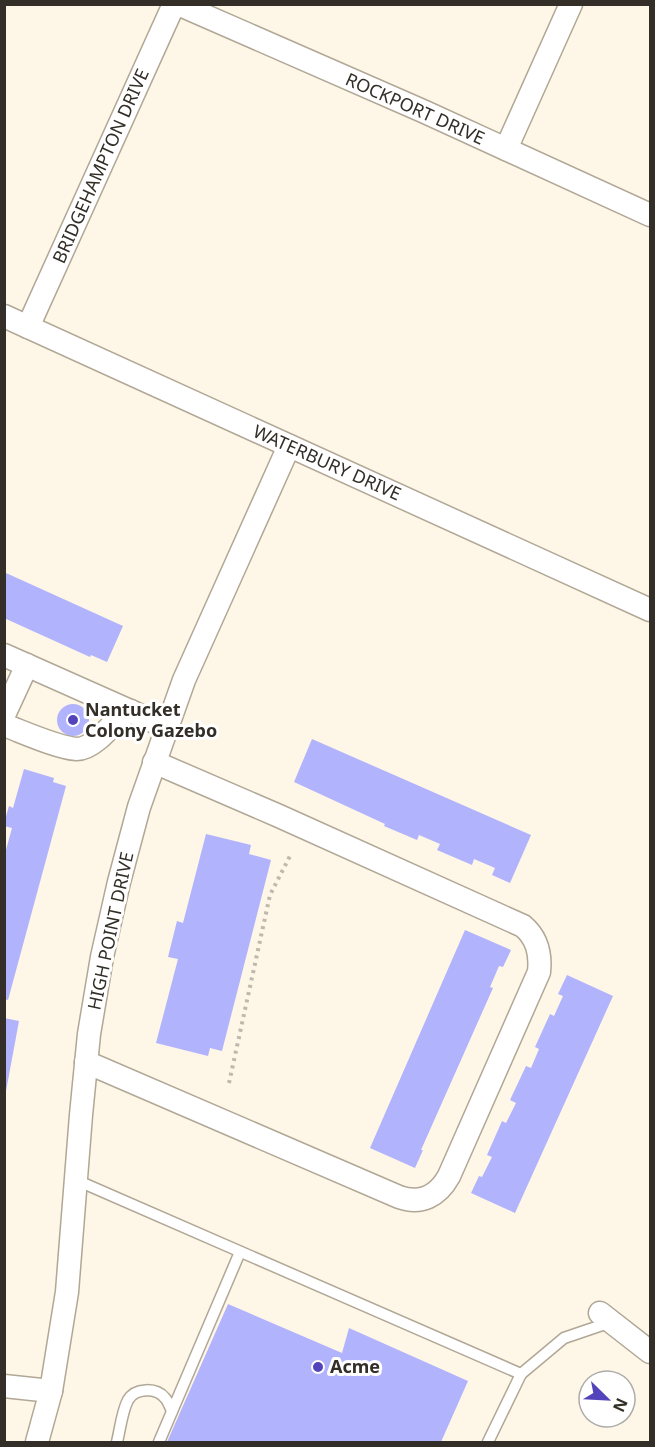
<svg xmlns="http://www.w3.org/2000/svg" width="655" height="1447" viewBox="0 0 655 1447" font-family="'Noto Sans',sans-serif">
	<rect width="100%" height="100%" fill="#fef6e7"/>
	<g fill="#b1b3fc">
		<polygon points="6,573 123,626 107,662 91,655 90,657 4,618 4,577"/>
		<circle cx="73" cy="720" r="16"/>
		<polygon points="312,739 531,835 510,883 492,875 495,868 474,859 472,865 437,850 440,844 419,835 417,840 384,826 385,824 294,782"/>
		<polygon points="24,769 54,778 53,782 66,786 8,1000 4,999 4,857 12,828 4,826 4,823 9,806 13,808"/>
		<polygon points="206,834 251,845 249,854 271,860 222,1051 210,1048 208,1056 156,1043 178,959 168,957 177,921 183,923"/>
		<polygon points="465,930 511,950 503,967 499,966 490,987 493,988 421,1150 423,1150 415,1168 370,1148"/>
		<polygon points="567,975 613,996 515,1213 471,1193 479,1176 482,1177 492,1157 487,1155 502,1121 506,1123 516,1103 510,1100 526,1066 531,1068 539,1049 535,1047 550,1014 554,1016 563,996 558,994"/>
		<polygon points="4,1018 19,1021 6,1091 4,1091"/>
		<polygon points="228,1304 342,1353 349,1328 468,1381 441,1442 167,1442"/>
	</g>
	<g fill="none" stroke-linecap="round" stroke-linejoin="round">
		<g stroke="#b1a796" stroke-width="13">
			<g id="service">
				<polyline points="76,1180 521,1374 564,1338 611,1322"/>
				<path d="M117,1442C120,1430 122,1411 128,1400C135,1388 156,1387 165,1398C168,1401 170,1407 172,1411"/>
				<polyline points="159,1442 240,1252"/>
				<polyline points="488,1442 521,1374"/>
			</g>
		</g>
		<g stroke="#b1a796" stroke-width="25">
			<g id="minor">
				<polyline points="178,4 425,112 650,215"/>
				<polyline points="506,149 571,4"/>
				<polyline points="4,316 650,610"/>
				<polyline points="28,327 174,4"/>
				<polyline points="4,655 166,727"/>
				<polyline points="4,715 27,665"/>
				<path d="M4,725C23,732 58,748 77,749C85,749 92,744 98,739C109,730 117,717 131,711"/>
				<path d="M86,1062L399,1197C421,1205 438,1196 449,1176L539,972C541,953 537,938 523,926L279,816L154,762"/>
				<polyline points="600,1313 650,1352"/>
				<polyline points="4,1386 51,1391"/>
				<polyline points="37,1442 51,1391 67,1292 81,1115 89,1034 102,957 119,882 139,807 184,680 289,446"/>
			</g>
		</g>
		<polyline stroke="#bfb8ac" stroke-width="4" stroke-dasharray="3 4.5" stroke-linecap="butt" points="229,1083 270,895 291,854"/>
		<use href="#service" stroke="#fff" stroke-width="10"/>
		<use href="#minor" stroke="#fff" stroke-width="22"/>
	</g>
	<g fill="#5444bc" stroke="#fff" stroke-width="2">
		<circle cx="73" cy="720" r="6"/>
		<circle cx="318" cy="1367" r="6"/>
	</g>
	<g text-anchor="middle" stroke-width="6" stroke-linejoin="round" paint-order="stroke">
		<g font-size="18" fill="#332f28" stroke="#fff">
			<text transform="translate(415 109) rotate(24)" y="6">ROCKPORT DRIVE</text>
			<text transform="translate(101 166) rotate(-66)" y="6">BRIDGEHAMPTON DRIVE</text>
			<text transform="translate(327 463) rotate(24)" y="6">WATERBURY DRIVE</text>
			<text transform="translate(111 931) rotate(-78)" y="6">HIGH POINT DRIVE</text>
		</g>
		<g font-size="18" font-weight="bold" fill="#332f28" stroke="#fff" text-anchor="start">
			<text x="85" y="716">Nantucket<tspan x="85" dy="21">Colony Gazebo</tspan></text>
			<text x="330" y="1373">Acme</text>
		</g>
	</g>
	<rect width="655" height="1447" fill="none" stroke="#332f28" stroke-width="12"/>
	<g transform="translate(607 1399) rotate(114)"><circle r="28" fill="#ffffff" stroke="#adaca9" stroke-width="1.5"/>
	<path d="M0-4.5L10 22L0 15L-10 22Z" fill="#5444bc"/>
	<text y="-9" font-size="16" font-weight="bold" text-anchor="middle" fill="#332f28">N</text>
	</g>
</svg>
